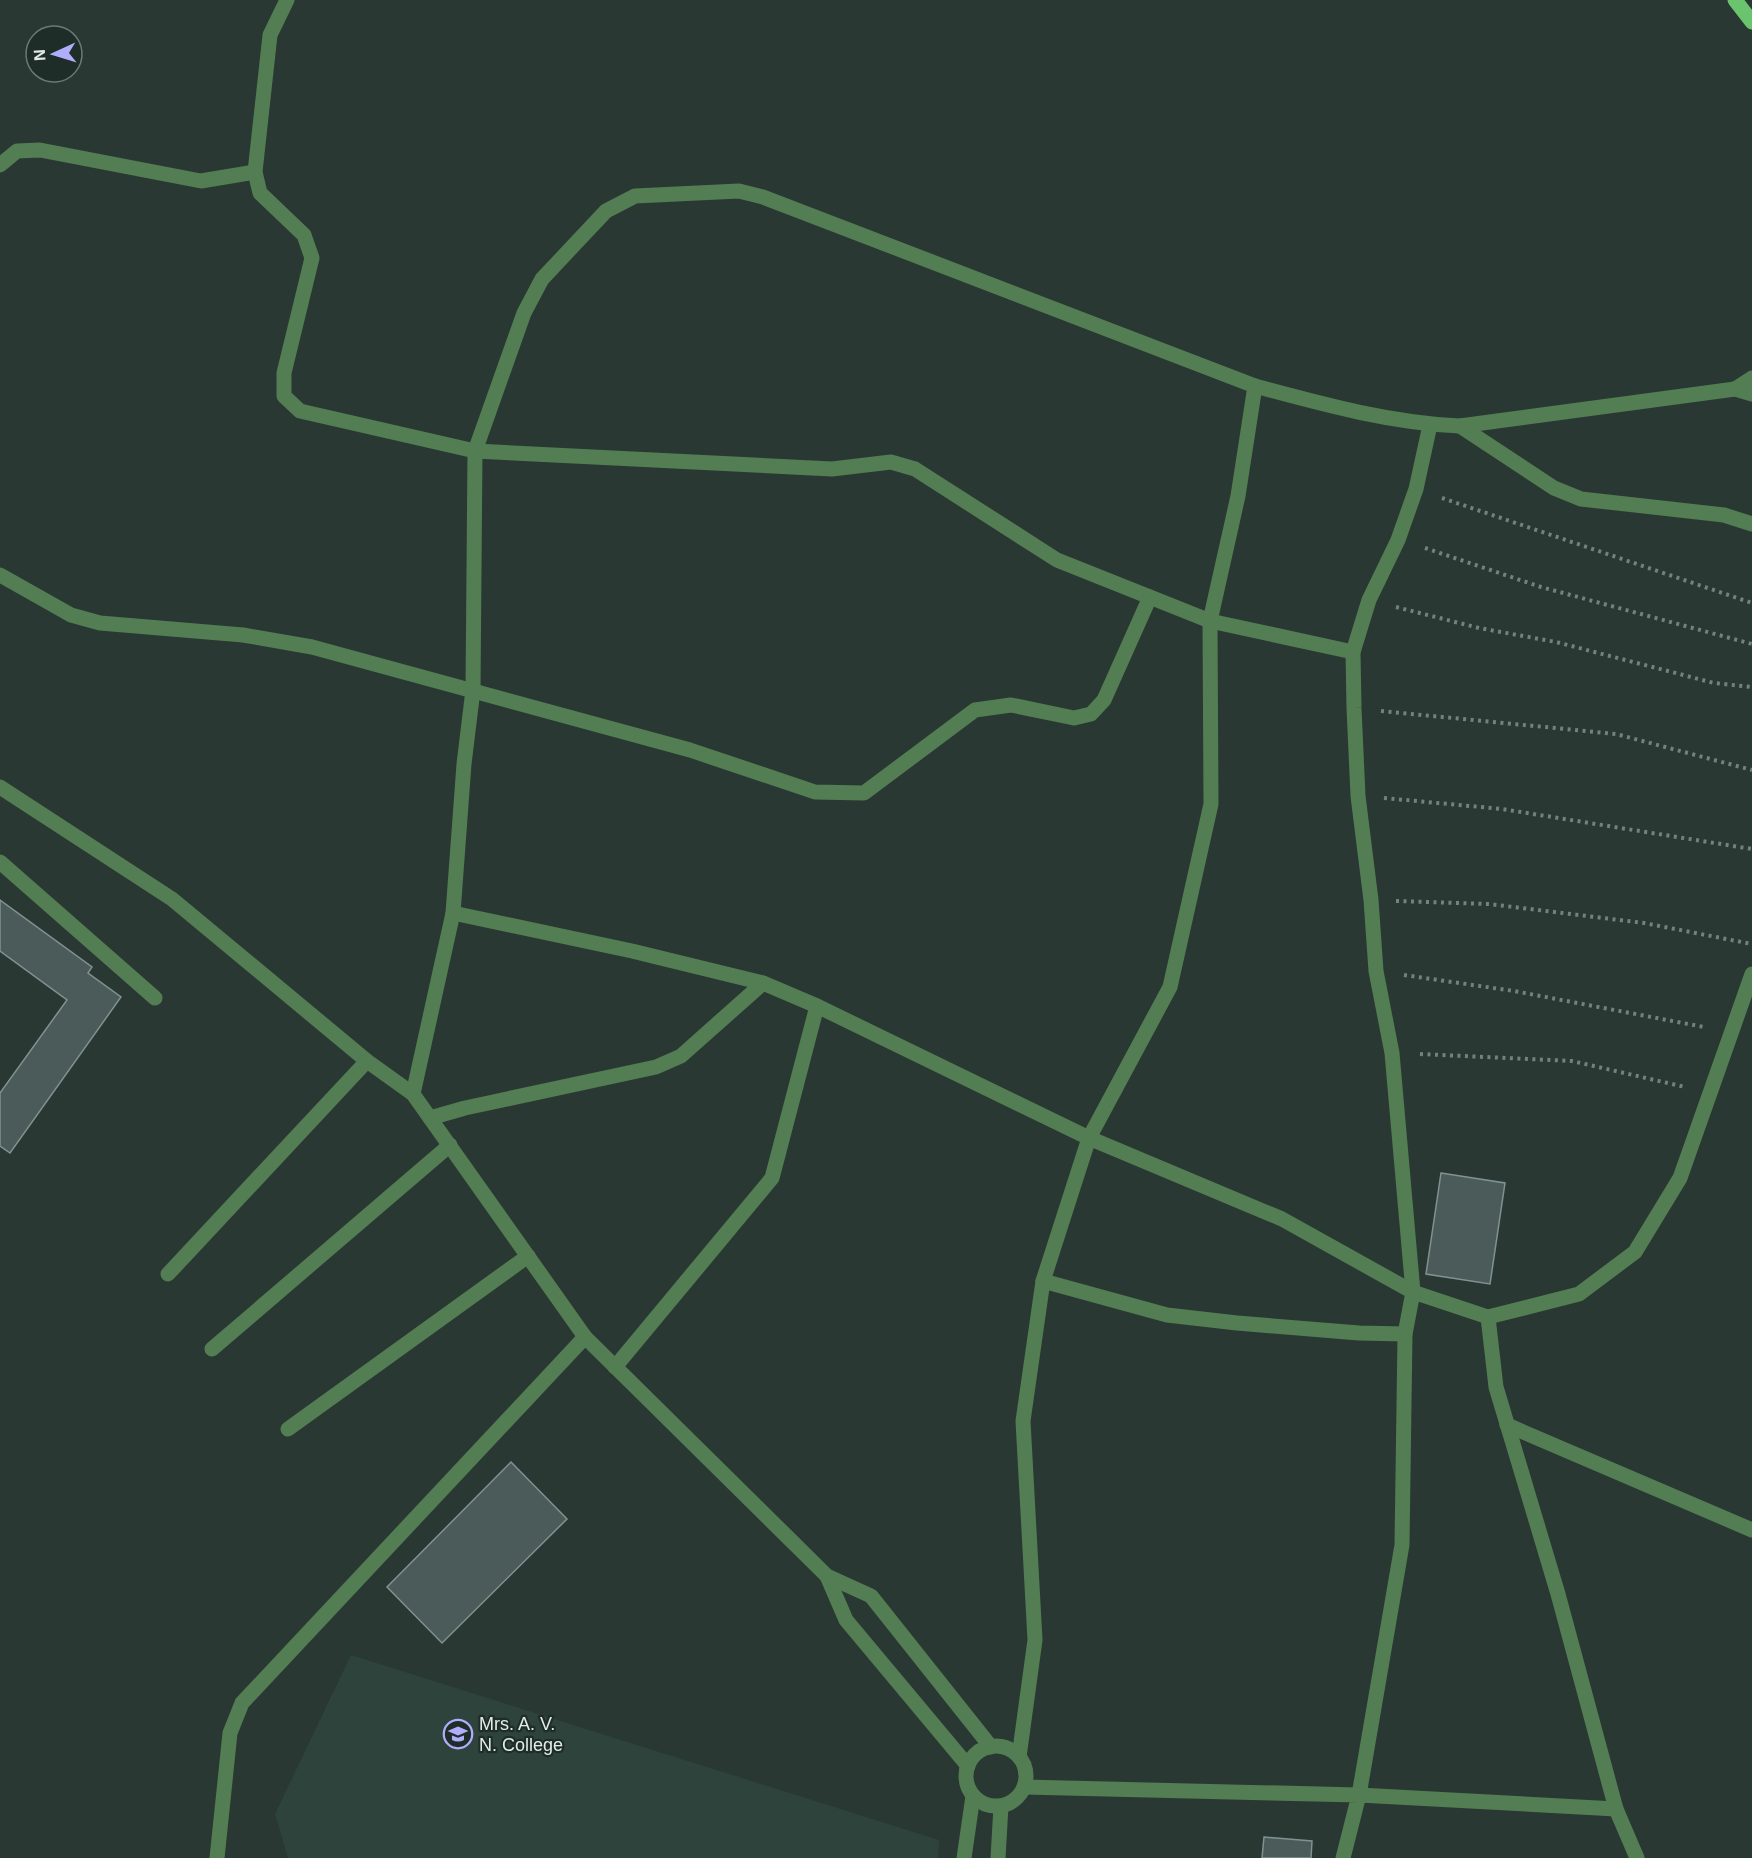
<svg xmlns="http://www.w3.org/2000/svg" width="1752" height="1858" viewBox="0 0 1752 1858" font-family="Helvetica,sans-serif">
	<rect width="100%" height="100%" fill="#293832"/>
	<polygon fill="#2e433b" points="351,1655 939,1840 938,1858 288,1858 275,1814"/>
	<g fill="#4a5b5a" stroke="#809291" stroke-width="1.5">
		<polygon points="0,900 92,967 88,973 121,997 10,1153 0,1146 0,1093 67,1000 0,951"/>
		<polygon points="1441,1173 1505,1183 1490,1284 1426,1274"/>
		<polygon points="511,1462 567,1519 442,1643 387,1587"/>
		<polygon points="1264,1837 1312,1841 1311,1858 1262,1858"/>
	</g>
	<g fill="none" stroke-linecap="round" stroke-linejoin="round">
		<g stroke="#75817c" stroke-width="4" stroke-dasharray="3 4.5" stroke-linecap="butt">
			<polyline points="1442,498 1752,603"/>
			<polyline points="1425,548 1541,587 1752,644"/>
			<polyline points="1396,607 1479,628 1556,642 1714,683 1752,687"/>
			<polyline points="1381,711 1616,734 1752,770"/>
			<polyline points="1384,798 1502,809 1752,849"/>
			<polyline points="1396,901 1489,904 1644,923 1752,944"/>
			<polyline points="1404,975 1514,991 1704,1027"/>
			<polyline points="1420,1054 1572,1061 1685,1087"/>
		</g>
		<g stroke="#537d53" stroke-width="15">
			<polyline points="287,0 270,35 255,172 260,193 304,235 312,258 284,373 284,396 300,411 475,451 832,469 891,462 915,469 1057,560 1210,621 1353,652"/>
			<polyline points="0,165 17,151 40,150 201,181 255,172"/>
			<polyline points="1735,389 1752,378"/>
			<polyline points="1430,425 1416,489 1398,540 1369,600 1353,652 1354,708 1358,796 1371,900 1376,971 1392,1053 1413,1292 1488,1317"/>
			<polyline points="1460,426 1554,488 1581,499 1724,515 1752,524"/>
			<polyline points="0,575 71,615 100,623 243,635 312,647 690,750 815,792 864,793 975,710 1011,705 1074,718 1091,714 1104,700 1150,597"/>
			<polyline points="0,787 172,899 367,1061 413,1094 585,1337 827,1576 871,1596 991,1747"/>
			<polyline points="0,862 155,998"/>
			<polyline points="453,913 632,951 763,983 817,1006 1089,1138 1282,1219 1413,1292 1405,1334 1402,1545 1359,1795 1616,1809"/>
			<path d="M413,1094L453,913L464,764L473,690L475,451L524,313L542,279L606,211L635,196L739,191L763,197L1255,386C1322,404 1390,423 1460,426L1735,389L1752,394"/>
			<polyline points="430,1118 465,1108 656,1067 681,1056 763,983"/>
			<polyline points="168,1274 367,1061"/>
			<polyline points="1043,1281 1167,1315 1237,1323 1359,1333 1405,1334"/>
			<polyline points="212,1349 450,1145"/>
			<polyline points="615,1367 772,1178 817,1006"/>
			<polyline points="1507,1425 1752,1530"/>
			<polyline points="288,1429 528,1256"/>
			<polyline points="827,1576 846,1620 968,1766"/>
			<circle cx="996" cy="1776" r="30"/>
			<polyline points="1019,1757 1035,1640 1023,1421 1043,1281 1089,1138 1170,987 1211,804 1210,621 1238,496 1255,386"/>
			<polyline points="1024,1787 1359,1795 1343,1858"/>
			<polyline points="217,1858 230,1733 242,1703 585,1337"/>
			<polyline points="964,1858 973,1796"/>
			<polyline points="998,1858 1001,1806"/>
			<polyline points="1637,1858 1616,1809 1558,1594 1496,1387 1488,1317 1579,1294 1635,1252 1680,1178 1752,974"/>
		</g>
		<polyline stroke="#6ac46e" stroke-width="15" points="1735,0 1752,22"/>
	</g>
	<defs>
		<g id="university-ring" transform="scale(1.5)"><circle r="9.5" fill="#1f2d28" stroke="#b0aefa" stroke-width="1.5"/><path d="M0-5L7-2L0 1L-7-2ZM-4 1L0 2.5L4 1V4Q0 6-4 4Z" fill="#b0aefa"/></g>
	</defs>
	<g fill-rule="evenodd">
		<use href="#university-ring" x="458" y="1734"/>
	</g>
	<g text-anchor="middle" stroke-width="4.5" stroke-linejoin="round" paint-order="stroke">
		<g font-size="18" fill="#e2ebe7" stroke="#1f2d28" text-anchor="start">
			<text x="479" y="1730">Mrs. A. V.<tspan x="479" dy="21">N. College</tspan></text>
		</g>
	</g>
	<g transform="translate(54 54) rotate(266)"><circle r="28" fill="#1f2d28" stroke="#6d7974" stroke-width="1.5"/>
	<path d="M0-4.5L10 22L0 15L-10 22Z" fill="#b0aefa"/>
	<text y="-9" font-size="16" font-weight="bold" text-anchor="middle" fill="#e2ebe7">N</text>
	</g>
</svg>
